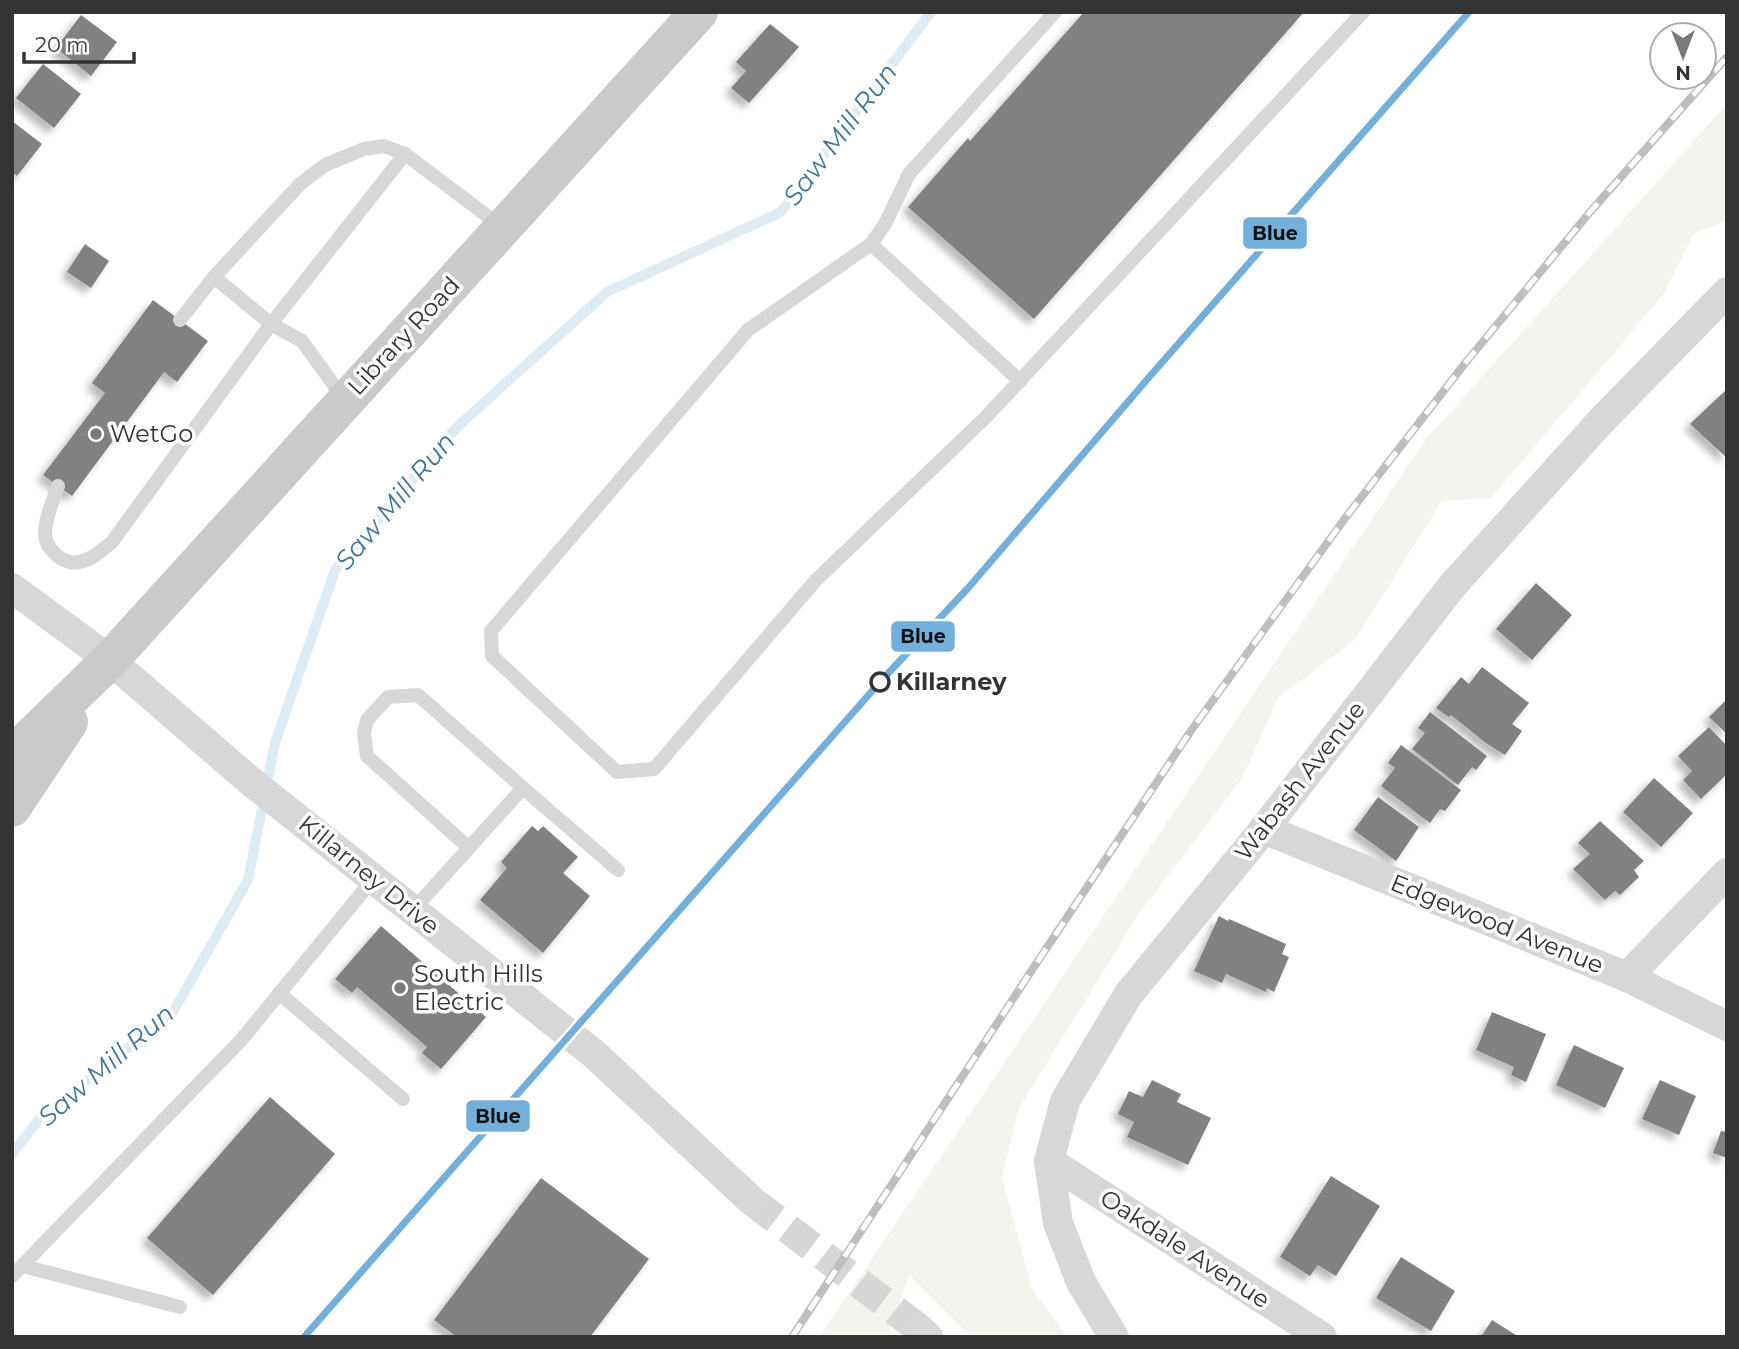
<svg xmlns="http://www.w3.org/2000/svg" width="1739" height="1349" viewBox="0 0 1739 1349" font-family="Montserrat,sans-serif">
	<defs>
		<filter id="shadow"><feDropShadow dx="-6" dy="6" stdDeviation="3.5" flood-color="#0004"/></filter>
	</defs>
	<rect width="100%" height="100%" fill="#fff"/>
	<polygon fill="#f1f5ed" points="1727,104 1727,220 1693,234 1663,295 1491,498 1442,501 1355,640 1278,698 1241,780 1140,912 1019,1108 1002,1177 1032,1289 1067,1337 971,1337 909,1275 888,1337 819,1337 1426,439"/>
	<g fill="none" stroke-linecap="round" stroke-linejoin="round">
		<polyline stroke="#ddebf3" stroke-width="10" points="12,1154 40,1118 173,1012 248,880 275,743 335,570 457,427 607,292 781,212 931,12"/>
	</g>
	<g fill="#818181" filter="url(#shadow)">
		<polygon points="1084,12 1304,12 1034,319 908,207 968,138 970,141"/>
		<polygon points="81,15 117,42 91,76 56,48"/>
		<polygon points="770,24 799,47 749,103 731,88 746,71 736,62"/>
		<polygon points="43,64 81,94 54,128 16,98"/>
		<polygon points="12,121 42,144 17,176 12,172"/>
		<polygon points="85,244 109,261 91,288 67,272"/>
		<polygon points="153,300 208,341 177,382 164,372 72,496 43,475 105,393 92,383"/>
		<polygon points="1727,389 1727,458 1690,424"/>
		<polygon points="1536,583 1572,615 1532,660 1496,629"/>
		<polygon points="1482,667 1529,703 1512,724 1522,731 1505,755 1486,743 1451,715 1449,717 1436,708 1461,677 1469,684"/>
		<polygon points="1727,699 1727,734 1709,717"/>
		<polygon points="1430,712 1487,756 1476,770 1472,767 1458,785 1412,749 1425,733 1418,728"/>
		<polygon points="1709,727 1727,746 1727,774 1701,799 1683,780 1692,771 1678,756"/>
		<polygon points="1401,745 1461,790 1445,811 1440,809 1430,823 1381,786 1395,768 1388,763"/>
		<polygon points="1654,778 1693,813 1661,847 1623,812"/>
		<polygon points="1378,797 1419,827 1396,861 1354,830"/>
		<polygon points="1600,821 1644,861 1634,870 1639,877 1620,895 1615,891 1605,900 1573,869 1590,854 1578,843"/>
		<polygon points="532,826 538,831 543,826 578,857 563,873 590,896 543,953 480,900 507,868 501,862"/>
		<polygon points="1219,916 1228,921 1229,919 1286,944 1282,954 1289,957 1274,992 1267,988 1266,992 1226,974 1222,983 1194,971"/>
		<polygon points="381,926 486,1017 441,1069 422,1053 427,1047 357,987 352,993 335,979"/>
		<polygon points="1492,1012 1546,1034 1526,1082 1511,1075 1514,1067 1476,1050"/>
		<polygon points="1574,1045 1624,1068 1605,1108 1556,1085"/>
		<polygon points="1152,1080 1181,1094 1177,1102 1211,1118 1188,1165 1127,1137 1134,1122 1118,1114 1129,1091 1143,1097"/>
		<polygon points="1660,1080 1696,1096 1679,1135 1642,1119"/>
		<polygon points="270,1097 335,1154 213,1295 147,1238"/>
		<polygon points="1721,1131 1727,1132 1727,1158 1713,1153"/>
		<polygon points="1331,1176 1380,1206 1336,1276 1318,1265 1310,1276 1280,1257"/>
		<polygon points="541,1178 649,1259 590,1337 457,1337 434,1320"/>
		<polygon points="1401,1257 1455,1291 1431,1331 1376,1298"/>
		<polygon points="1492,1320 1519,1337 1481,1337"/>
	</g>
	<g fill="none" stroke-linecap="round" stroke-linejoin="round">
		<polyline stroke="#d6d6d6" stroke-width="30" stroke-dasharray="30 15" stroke-linecap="butt" points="752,1201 918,1328"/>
		<g stroke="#d7d7d7" stroke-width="14">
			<polyline points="1055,12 909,174 885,224 871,244 748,330 491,631 492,656 617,772 654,769 816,580 986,417 1363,12"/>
			<polyline points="871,244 1020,381"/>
			<polyline points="214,277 271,324 302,341 344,399"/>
			<polyline points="180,320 214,277 300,184 325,165 364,149 384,146 405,154 502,227"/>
			<path d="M58,486C53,501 45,518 45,534C46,550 63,565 79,562C92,560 102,550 112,542L271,324L405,154"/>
			<polyline points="523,788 618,870"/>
			<polyline points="413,910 523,788 418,695 388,697 367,720 364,733 367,756 469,848"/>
			<polyline points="279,993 403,1099"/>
			<polyline points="23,1266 180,1307"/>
			<polyline points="12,1276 242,1039 374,878"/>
		</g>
		<g stroke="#d7d7d7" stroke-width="30">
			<polyline points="12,588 110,660 249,780 594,1054 752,1201"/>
			<polyline points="1264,829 1627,977 1727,1026"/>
			<polyline points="1627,977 1727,873"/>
			<polyline points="1049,1161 1322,1337"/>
			<polyline points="918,1328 928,1337"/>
			<polyline points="1114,1337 1081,1282 1058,1223 1049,1161 1065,1101 1128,995 1264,829 1452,586 1602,420 1727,292"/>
		</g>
		<g stroke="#cacaca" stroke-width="38">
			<polyline points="12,755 110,660 699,12"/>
			<polyline points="12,808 69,722"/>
		</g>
		<g stroke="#bebebe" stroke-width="8">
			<polyline id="rail" points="792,1337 1028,976 1190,732 1346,517 1466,362 1590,212 1727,57"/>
		</g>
		<use href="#rail" stroke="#fff" stroke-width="5" stroke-dasharray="16" stroke-linecap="butt"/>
		<g stroke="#fff" stroke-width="12">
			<polyline id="rail-1" points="304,1337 880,682 969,587 1151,375 1469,12"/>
		</g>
		<use href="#rail-1" stroke="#74afdb" stroke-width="7"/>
	</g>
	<g fill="#7a7a7a" stroke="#fff" stroke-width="2.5">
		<circle cx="96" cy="434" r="7"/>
		<circle cx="400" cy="988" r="7"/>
	</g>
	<circle fill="#fff" stroke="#333" stroke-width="3.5" cx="880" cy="682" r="9"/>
	<g text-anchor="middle" stroke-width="7" stroke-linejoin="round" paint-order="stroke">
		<g font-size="24" fill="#333" stroke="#fff">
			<text transform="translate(404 336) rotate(-47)" y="8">Library Road</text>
			<text transform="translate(1300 781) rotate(-52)" y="8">Wabash Avenue</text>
			<text transform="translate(369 875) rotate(39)" y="8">Killarney Drive</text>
			<text transform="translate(1497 924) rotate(22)" y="8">Edgewood Avenue</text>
			<text transform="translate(1185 1249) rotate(33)" y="8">Oakdale Avenue</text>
		</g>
		<g font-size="24" fill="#333" stroke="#fff" text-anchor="start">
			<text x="110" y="442">WetGo</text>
			<text x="414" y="982">South Hills<tspan x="414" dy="28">Electric</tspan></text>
		</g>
		<g font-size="24" font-weight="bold" fill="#333" stroke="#fff" text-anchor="start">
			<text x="896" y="690">Killarney</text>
		</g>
		<g font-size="26" font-style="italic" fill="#3f7597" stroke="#fff">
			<text transform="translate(840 134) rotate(-53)" y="9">Saw Mill Run</text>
			<text transform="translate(395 501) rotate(-50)" y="9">Saw Mill Run</text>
			<text transform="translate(106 1065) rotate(-41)" y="9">Saw Mill Run</text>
		</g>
	</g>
	<g stroke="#fff" stroke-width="2.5">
		<rect x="1242" y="216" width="66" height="34" rx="7" fill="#74afdb"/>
		<rect x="890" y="620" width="66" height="33" rx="7" fill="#74afdb"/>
		<rect x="465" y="1099" width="66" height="34" rx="7" fill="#74afdb"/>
	</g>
	<g font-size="19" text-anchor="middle" font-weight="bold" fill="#111">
		<text x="1275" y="240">Blue</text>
		<text x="923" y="643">Blue</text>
		<text x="498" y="1123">Blue</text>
	</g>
	<rect width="1739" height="1349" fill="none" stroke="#333333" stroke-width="28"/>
	<g transform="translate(1683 56) rotate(180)"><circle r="33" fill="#ffffff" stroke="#adadad" stroke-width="2"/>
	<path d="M0-5L12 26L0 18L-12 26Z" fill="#7a7a7a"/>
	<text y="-10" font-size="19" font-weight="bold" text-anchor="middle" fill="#333333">N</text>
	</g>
	<path d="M24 52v10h110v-10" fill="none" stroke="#333333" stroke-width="3.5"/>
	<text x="35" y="52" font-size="21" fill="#333333" stroke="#ffffff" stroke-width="5" paint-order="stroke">20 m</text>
</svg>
